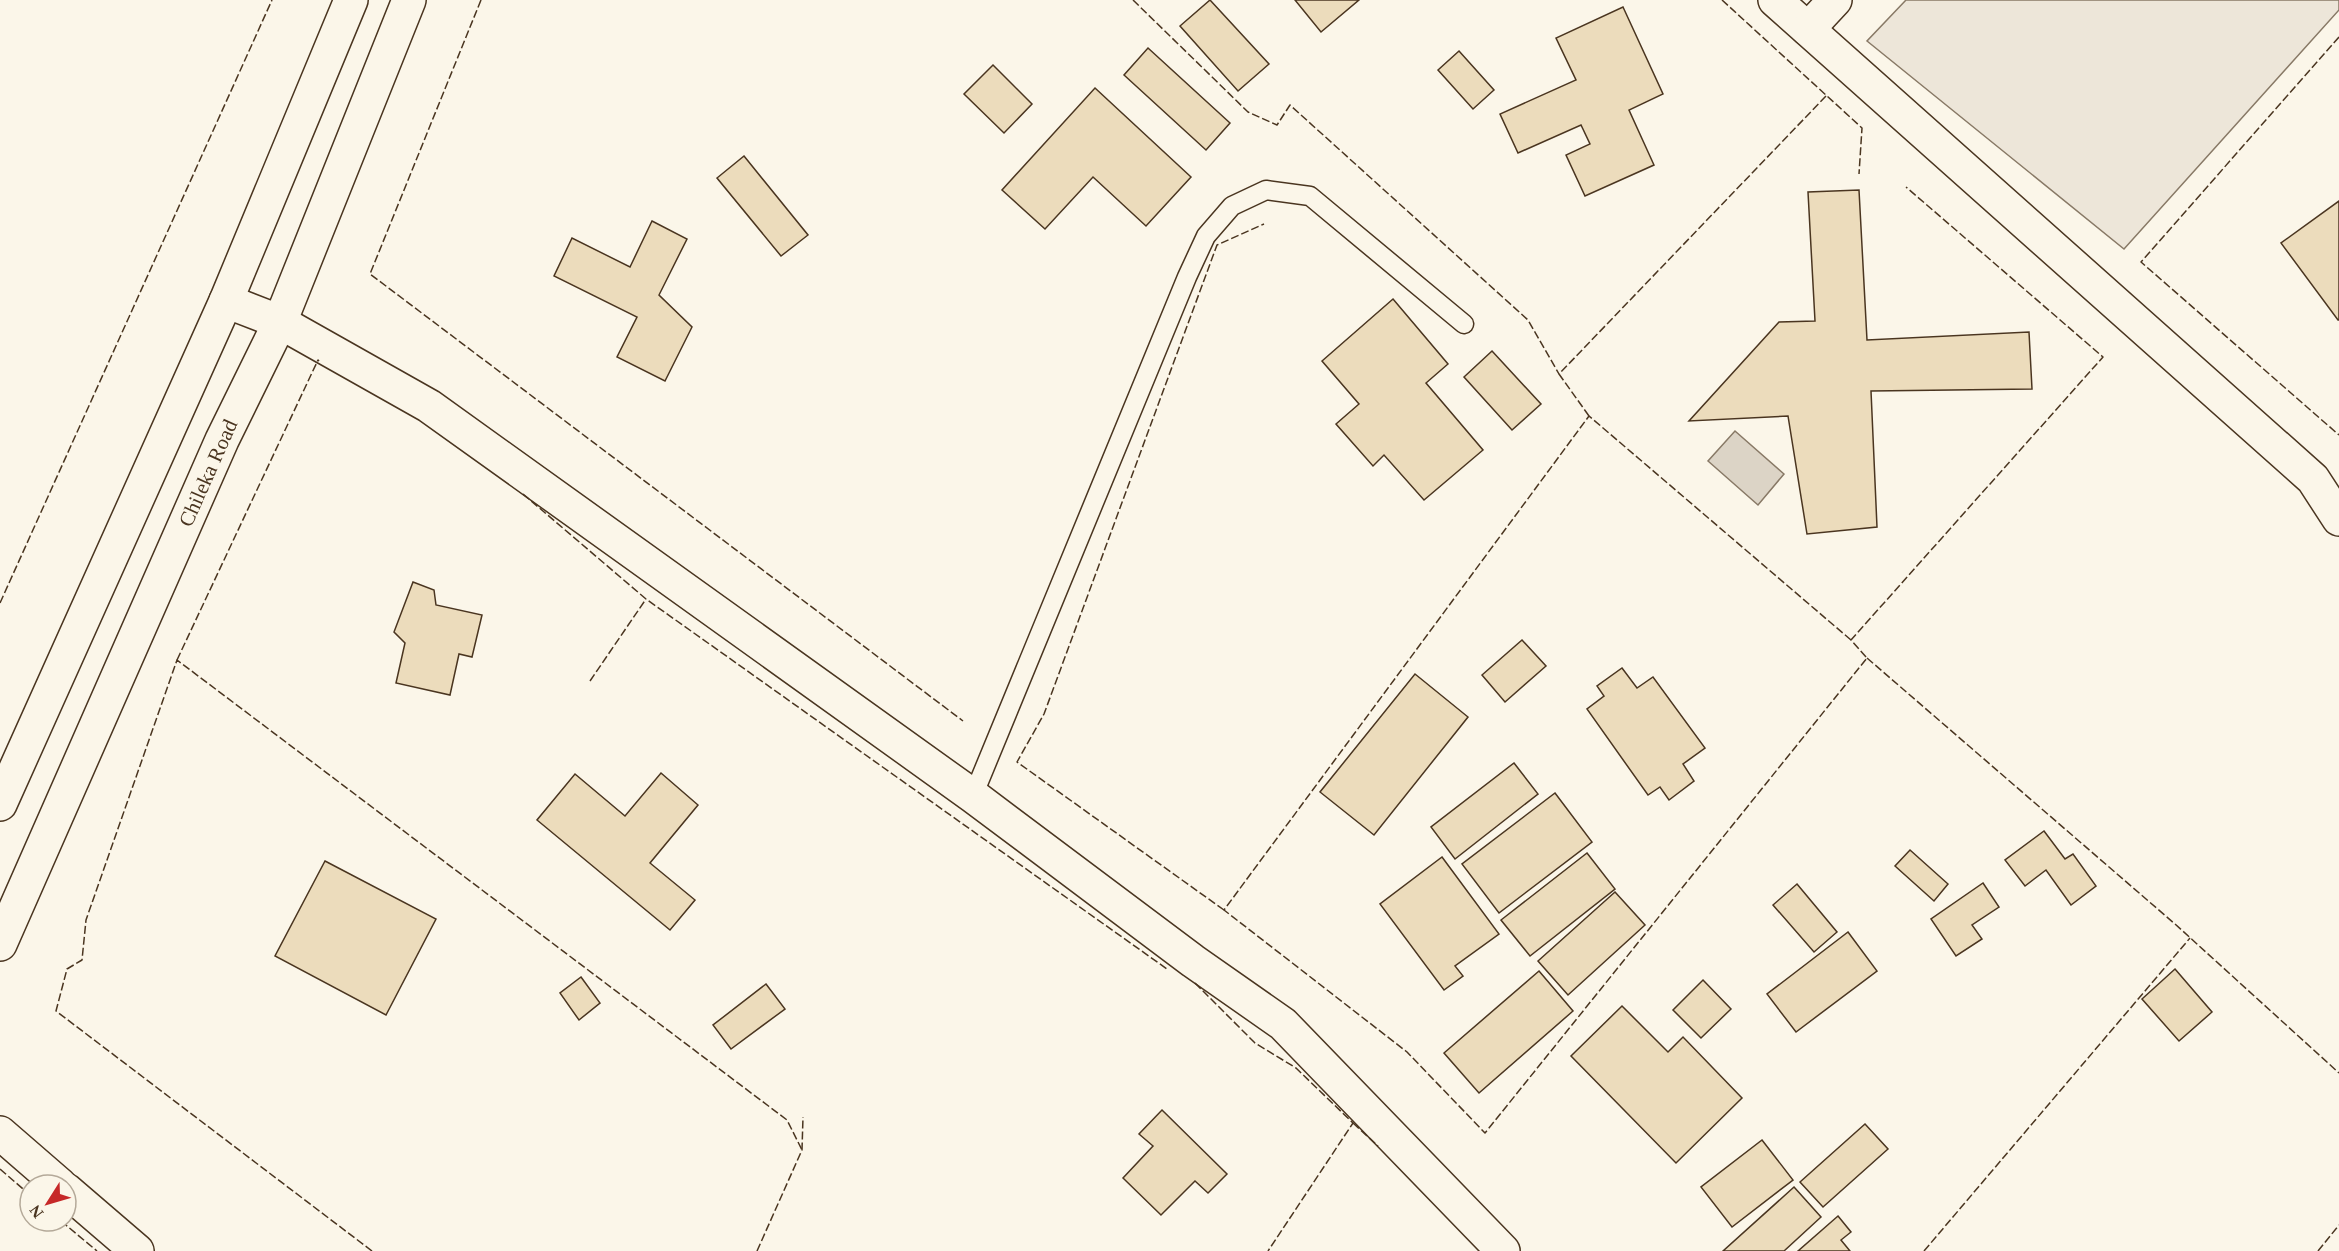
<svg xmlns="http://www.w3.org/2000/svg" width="2339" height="1251" viewBox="0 0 2339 1251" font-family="Georgia,serif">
	<rect width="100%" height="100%" fill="#fbf6e9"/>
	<polygon fill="#ede6d9" stroke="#887966" stroke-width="1.5" points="1906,0 2339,0 2339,10 2124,249 1867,41"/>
	<polygon fill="#dcd4c6" stroke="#887966" stroke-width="1.5" points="1735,431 1784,474 1758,505 1708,461"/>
	<g fill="#ecdcbc" stroke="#4a3520" stroke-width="1.5">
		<polygon points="1210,0 1269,64 1238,91 1180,26"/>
		<polygon points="1295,0 1359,0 1321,32"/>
		<polygon points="1623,7 1663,94 1629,110 1654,165 1585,196 1566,155 1590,144 1581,125 1518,153 1500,114 1576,80 1556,38"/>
		<polygon points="1148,48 1230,123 1206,150 1124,75"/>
		<polygon points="1459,51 1494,90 1473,109 1438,70"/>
		<polygon points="993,65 1032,104 1004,133 964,94"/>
		<polygon points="1095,88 1191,177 1146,226 1093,177 1045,229 1002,190"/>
		<polygon points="744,156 808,235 781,256 717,178"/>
		<polygon points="1859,190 1867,340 2029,332 2032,389 1871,391 1877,527 1807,534 1788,416 1689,421 1779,322 1815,321 1808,192"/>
		<polygon points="2339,201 2339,320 2338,320 2281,243"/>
		<polygon points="652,221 687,239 659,295 692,327 665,381 617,357 637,317 554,276 572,238 630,267"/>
		<polygon points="1393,299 1448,364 1426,383 1483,450 1424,500 1384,455 1373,466 1336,424 1359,404 1322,361"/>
		<polygon points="1492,351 1541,404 1512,430 1464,377"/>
		<polygon points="413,582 434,590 436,605 482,615 472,657 459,654 450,695 396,683 405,643 394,632"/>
		<polygon points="1522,640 1546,666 1505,702 1482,675"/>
		<polygon points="1622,668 1637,688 1653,677 1705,748 1683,764 1694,781 1669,800 1660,787 1648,795 1587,709 1604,696 1597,686"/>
		<polygon points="1415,674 1468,717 1374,835 1320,792"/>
		<polygon points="1514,763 1538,794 1455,859 1431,827"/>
		<polygon points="661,773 698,805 650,863 695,900 670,930 537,820 575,774 625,816"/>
		<polygon points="1555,793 1592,842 1499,913 1462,864"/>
		<polygon points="2044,831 2065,859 2073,854 2096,886 2071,905 2046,870 2025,886 2005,860"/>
		<polygon points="1910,850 1948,884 1934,901 1895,866"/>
		<polygon points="1587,853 1615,889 1530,956 1501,920"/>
		<polygon points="1442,857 1499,934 1455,966 1463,976 1444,990 1380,904"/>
		<polygon points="325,861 436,919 386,1015 275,956"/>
		<polygon points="1983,883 1999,907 1972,925 1982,939 1956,956 1931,919"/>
		<polygon points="1797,884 1837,932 1814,952 1773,905"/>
		<polygon points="1615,892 1645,925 1568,995 1538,961"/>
		<polygon points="1848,932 1877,971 1796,1032 1767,994"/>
		<polygon points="2175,969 2212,1012 2179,1041 2142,999"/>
		<polygon points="1539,971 1573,1011 1479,1093 1444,1053"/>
		<polygon points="581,977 600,1003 579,1020 560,993"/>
		<polygon points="1703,980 1731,1009 1701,1038 1673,1010"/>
		<polygon points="766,984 785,1009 731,1049 713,1025"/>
		<polygon points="1622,1006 1668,1052 1683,1037 1742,1098 1676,1163 1571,1056"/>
		<polygon points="1162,1110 1227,1174 1208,1193 1195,1181 1161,1215 1123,1178 1153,1146 1139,1134"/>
		<polygon points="1865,1124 1888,1149 1823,1207 1800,1182"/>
		<polygon points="1762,1140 1793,1180 1732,1227 1701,1187"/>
		<polygon points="1794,1187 1821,1217 1784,1251 1723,1251"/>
		<polygon points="1838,1216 1851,1232 1841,1240 1850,1251 1798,1251"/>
	</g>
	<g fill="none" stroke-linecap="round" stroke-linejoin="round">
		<g stroke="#4a3520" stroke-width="21">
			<polyline id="lane" points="973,796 1187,277 1206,236 1232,206 1266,190 1310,196 1464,324"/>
		</g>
		<g stroke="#4a3520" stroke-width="36">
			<g id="street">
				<polyline points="1775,0 2313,479 2339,519"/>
				<polyline points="1808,29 1835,0"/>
				<polyline points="226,301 280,322 429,406 973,796 1193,961 1283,1024 1503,1251"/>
				<polyline points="0,1133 60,1185"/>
				<polyline points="66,1190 137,1251"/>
			</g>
		</g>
		<g stroke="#4a3520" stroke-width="36">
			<g id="highway">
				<polyline points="0,804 226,301 351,0"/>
				<polyline points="0,944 222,440 280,322 409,0"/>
			</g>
		</g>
		<use href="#lane" stroke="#fbf6e9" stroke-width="18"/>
		<use href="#street" stroke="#fbf6e9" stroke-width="33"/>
		<use href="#highway" stroke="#fbf6e9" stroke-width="33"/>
		<g stroke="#4a3520" stroke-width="1.5" stroke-dasharray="8 3" stroke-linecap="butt">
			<polyline points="481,0 370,274 963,721"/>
			<polyline points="1133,0 1248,112 1277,125 1290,105 1528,320 1559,374"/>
			<polyline points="1722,0 1862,128 1859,174"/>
			<polyline points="2339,37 2141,262 2339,435"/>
			<polyline points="1589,416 1559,374 1827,95"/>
			<polyline points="523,494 646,599 1167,969"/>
			<polyline points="0,603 272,0"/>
			<polyline points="1851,640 1589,416 1224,910 1407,1052 1485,1133 1867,658 1851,640 2103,357 1906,187"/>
			<polyline points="1867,658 2175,924 2339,1073"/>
			<polyline points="177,660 318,360 319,361"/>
			<polyline points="590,681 646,599"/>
			<polyline points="1224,910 1017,762 1044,714 1217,245 1264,224"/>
			<polyline points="1195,983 1255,1043 1296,1068 1353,1123 1268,1251"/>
			<polyline points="1353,1123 1378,1146"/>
			<polyline points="0,1169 30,1195"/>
			<polyline points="61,1221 97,1251"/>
			<polyline points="372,1251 56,1011 67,969 82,960 86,920 177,660 787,1120 802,1150"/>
			<polyline points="757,1251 802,1150 803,1117"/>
			<polyline points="1924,1251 2190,938"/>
			<polyline points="2318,1251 2339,1225"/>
		</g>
	</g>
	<g text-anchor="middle" stroke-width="4.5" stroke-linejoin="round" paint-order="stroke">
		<g font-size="21" fill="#4a3520" stroke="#fbf6e9">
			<text transform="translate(208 473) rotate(-66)" y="7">Chileka Road</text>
		</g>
	</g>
	<g transform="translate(48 1203) rotate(233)"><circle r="28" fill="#fbf6e9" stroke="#b4a999" stroke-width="1.5"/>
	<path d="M0-4.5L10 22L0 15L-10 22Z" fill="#c62828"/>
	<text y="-9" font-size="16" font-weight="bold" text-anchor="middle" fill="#4a3520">N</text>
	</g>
</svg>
